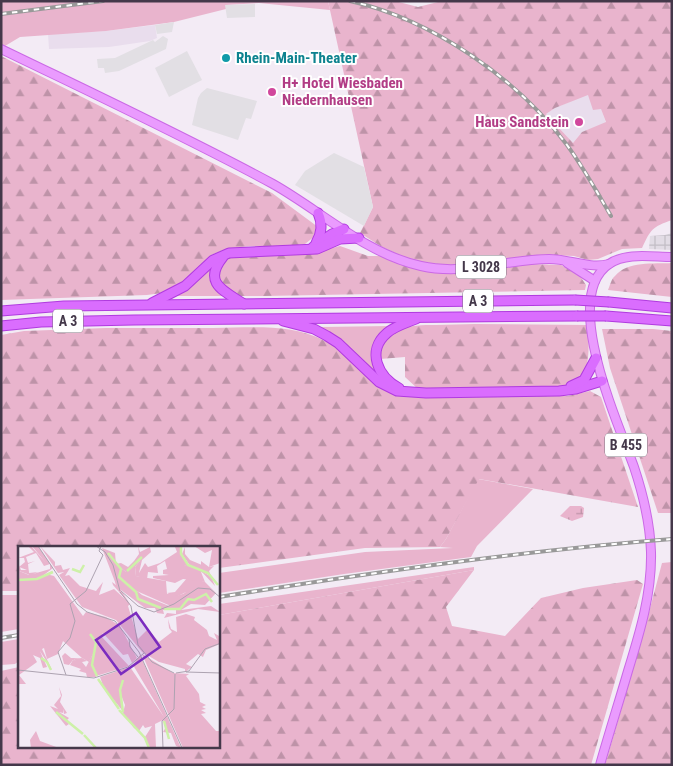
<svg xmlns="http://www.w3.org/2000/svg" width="673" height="766" viewBox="0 0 673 766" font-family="'Roboto Condensed',sans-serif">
	<defs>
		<pattern id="industrial-grid" width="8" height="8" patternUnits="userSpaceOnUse" patternTransform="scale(1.25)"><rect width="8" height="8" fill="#e2dce5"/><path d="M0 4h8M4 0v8" fill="none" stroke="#c3bec6"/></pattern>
		<pattern id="forest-firs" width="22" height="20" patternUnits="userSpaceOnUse" patternTransform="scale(1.25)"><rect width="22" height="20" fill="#e9b4cd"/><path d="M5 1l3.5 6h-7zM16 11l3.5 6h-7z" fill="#be93a8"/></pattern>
		<pattern id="wetland-marsh" width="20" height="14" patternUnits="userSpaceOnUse" patternTransform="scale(1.25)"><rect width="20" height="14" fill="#e9b4cd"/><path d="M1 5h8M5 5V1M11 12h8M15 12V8" fill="none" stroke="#be93a8"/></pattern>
	</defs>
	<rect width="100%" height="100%" fill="#f3ebf5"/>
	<g fill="#e9dded">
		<polygon points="155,25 157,38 150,41 109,47 49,49 48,34 106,31"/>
		<polygon points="588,94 601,108 606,123 582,132 573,143 546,114 555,108"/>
	</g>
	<polygon fill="url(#industrial-grid)" points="672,233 672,250 649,249 650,236 665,235"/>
	<g fill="#e9b4cd">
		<polygon points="1,1 328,1 330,10 259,3 226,5 226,9 174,22 106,31 20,37 5,46 1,44"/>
		<path d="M212,264C207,280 212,285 225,296H174Z"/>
		<polygon points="390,326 373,363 379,379 336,337 321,327"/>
		<polygon points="478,479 533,489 477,546 471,557 344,574 219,593 219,573 365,552 453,548 440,547 446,539"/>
		<polygon points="474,567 474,570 219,615 219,604"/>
		<polygon points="1,595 19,595 19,629 1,632"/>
		<polygon points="19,639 19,661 15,664 1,665 1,642"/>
	</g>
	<g fill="url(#forest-firs)" fill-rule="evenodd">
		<path d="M328,1H395L418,7L442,1H672V220C652,227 651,229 642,248L622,249L598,259L588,260L574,256L548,255L482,264L451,266L423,262L404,257L382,247L360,233L373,207ZM588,95L593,110L601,109L606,122L582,132L573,143L546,114L555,108Z"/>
		<polygon points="1,56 272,193 318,227 315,236 305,244 291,246 250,246 226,249 211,255 179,285 162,293 147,295 1,300"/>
		<polygon points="340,246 368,256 383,256 400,264 430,272 472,273 530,264 561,265 580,276 586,285 585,290 264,296 240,296 221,286 217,271 226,258 232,256 318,252"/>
		<path d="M672,263V297L608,290C610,286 611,279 615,276C627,261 654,264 672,263Z"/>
		<path d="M475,324L588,325C588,342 592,366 579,379C573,386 561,387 553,388L418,389L405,377V357L380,359C383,326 409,325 436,325C449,325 462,324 475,324Z"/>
		<path d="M106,328C142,328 177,328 213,328C250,328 291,323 325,341C353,355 368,385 397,395L568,396L590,391L601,397L638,507L479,479L446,539L440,547L365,548L219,568V547H19V591H1V335L24,331Z"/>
		<polygon points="602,329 653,329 672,331 672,513 658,513 610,368"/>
		<polygon points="672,562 672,765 605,765 643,635 662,563"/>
		<polygon points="474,570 446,607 452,626 505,636 541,598 583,588 637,580 643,584 591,765 1,765 1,671 19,667 19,747 219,747 219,615"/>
	</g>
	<polygon fill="url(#wetland-marsh)" points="570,506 581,506 584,508 583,517 572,521 560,516"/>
	<g fill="#e2dfe4">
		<polygon points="255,4 255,17 227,18 225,5"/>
		<polygon points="174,22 172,32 157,34 155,25"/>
		<polygon points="163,36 168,39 166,49 119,71 105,73 104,68 98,68 97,59 115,58 153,40 155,42"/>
		<polygon points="187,51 202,80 169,97 155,68"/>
		<polygon points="207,88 257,101 251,119 246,118 238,140 192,125 198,98 201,93"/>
		<polygon points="334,153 364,167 373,207 364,226 295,185 305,171"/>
	</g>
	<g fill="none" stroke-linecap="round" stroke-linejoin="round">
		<g stroke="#ca69e5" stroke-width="10">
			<g id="major">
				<path d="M1,49C92,93 184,136 273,184C321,211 366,254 421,266C465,276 506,259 549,259C570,259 588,269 609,264"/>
				<polyline points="567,263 595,281"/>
				<path d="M600,765C609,733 619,702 628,671C640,632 652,593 651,552C650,523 643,494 634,467C619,425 560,297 609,264C626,252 652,257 672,257"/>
			</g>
		</g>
		<g stroke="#b03bdf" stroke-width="11">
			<g id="highway">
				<path d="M316,243C322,233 323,224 318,213"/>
				<polyline points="313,247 332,234 344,229"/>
				<path d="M223,257C202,283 224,291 244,304"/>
				<polyline points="609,302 672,308"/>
				<polyline points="152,303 185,286 213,260 229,253 317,249 340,239 359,238"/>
				<polyline points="1,311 64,306 575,300"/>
				<polyline points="606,316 672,321"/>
				<polyline points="283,321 314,329 327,336 338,343 379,382 397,391 426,393 559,391 576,389 602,381"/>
				<polyline points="1,326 41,322 134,320 577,316"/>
				<polyline points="571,386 584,380 596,358"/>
				<path d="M399,388C378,377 366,351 387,333C395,326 406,323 416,319"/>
			</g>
		</g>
		<use href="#major" stroke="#ea9bfe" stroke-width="8"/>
		<use href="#highway" stroke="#da6dfe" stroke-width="9"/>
		<g stroke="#999" stroke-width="4">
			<g id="rail">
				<path d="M350,1C431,19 517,78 567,145C583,167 597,192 611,216"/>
				<polyline points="1,14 103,1"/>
				<path d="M219,597C369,573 520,551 672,539"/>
				<polyline points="1,638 19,635"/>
			</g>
		</g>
		<use href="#rail" stroke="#fff" stroke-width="2" stroke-dasharray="5.5" stroke-linecap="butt"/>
		<g stroke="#b03bdf" stroke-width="11" stroke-linecap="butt">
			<g id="highway-bridge">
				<polyline points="575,300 609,302"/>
				<polyline points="577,316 606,316"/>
			</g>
		</g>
		<use href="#highway-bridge" stroke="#da6dfe" stroke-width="9"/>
	</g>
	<circle fill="#0f9aa8" stroke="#fff" stroke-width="2" cx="226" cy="58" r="5"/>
	<g fill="#d1479c" stroke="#fff" stroke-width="2">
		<circle cx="272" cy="92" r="5"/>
		<circle cx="579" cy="122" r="5"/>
	</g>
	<g text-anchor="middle" stroke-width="4" stroke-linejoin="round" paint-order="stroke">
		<g fill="#fff" stroke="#7c7480" stroke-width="1">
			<rect x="456" y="255.5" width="50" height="23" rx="4"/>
			<rect x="463" y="289.5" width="30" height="23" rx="4"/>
			<rect x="53" y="309.5" width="30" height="23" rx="4"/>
			<rect x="605" y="433.5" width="42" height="23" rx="4"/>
		</g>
		<g font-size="14" font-weight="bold" fill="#44384a">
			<text x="481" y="272">L 3028</text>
			<text x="478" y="306">A 3</text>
			<text x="68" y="326">A 3</text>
			<text x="626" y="450">B 455</text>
		</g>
		<g font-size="15" font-weight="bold" fill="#0d838f" stroke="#fff" text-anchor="start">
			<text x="236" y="63">Rhein-Main-Theater</text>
		</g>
		<g font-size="15" font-weight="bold" fill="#b23c85" stroke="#fff" text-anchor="start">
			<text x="282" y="88">H+ Hotel Wiesbaden<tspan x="282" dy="17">Niedernhausen</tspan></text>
			<text x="569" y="127" text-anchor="end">Haus Sandstein</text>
		</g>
	</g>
	<g transform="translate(18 546)">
		<rect width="202" height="202" fill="#f3ebf5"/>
		<path d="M10,0H13L28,17L14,0H20L35,22L23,31L5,35H0L7,32L2,33L1,25L11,29L9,24L1,21L7,16L6,12H0L16,6ZM18,7L26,20L32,18V23L15,28L20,26L11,27L10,18L17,15L10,17L8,11ZM120,0L122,6L132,1L133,6L124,14L121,27L127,17L130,21L142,17L159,6L157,1L161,0H164V8L172,23L167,19L165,33L157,37L135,32V30L151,29L145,28V24L149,23L147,15L139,20L140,27L130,26L129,33L118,30L117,21L122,15H116L121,8ZM84,2L97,7L98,18L108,26V36L124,49L151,60L168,46L158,51L149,47L157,46L170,31L187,36L198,47L187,59L173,58L163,64L193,60L202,66L180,63L146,72L149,67L158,68V63L145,64L146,68L139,67L137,62H127L99,41ZM183,15L191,21L196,20L191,25L197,40L183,25L192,30L183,23ZM75,108L78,131H69L68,127L61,125L63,123L52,119L55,114L58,115L56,113L64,112L69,115L64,116L68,121ZM41,141L44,149L42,156L49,167L46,168L45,163V167L41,166L51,172L49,174L43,171L51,178L48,180L32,160L40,163L36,159L43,150Z" fill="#e9b4cd" fill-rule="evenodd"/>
		<path d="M22,0L37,16V20L43,19L45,24L52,22L47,30L51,29L62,40L78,45L85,36L81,49L96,43L109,55L95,39L94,36L98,39L97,35L112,58L110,60L120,93L130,83L141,96L154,86L151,82L150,73L153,83L159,86L158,71L168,68L177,71L176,74L189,84L191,90L199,94L196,87L201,90L202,98L188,104L185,111L180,108L168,118L174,121L167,126V123L141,116L124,106L98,74L64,61L41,29L46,26L40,27ZM176,0H202V17L191,21L194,4L187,7ZM167,1V8L172,14L184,19L183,23L193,29L183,26L187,36L158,32L157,25L162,21L168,19L173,21L164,8ZM116,15H122L117,21L118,30L148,35L149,48L157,47L158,50L168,47L155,61L114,43L107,36L108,26L98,18L103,17L110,21ZM0,17L3,24H10L12,29L1,25L2,33L7,30L8,33L1,35L23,31L34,25L32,29L36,30L65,70L68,66L88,71L102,80L119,112L114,117L110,108L105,109L85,87L83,90L111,120L78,130L73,119L75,108L71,116L64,112L56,113L62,118L55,114L51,119L46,118L44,110L47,107L53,112H64L45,95L40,108L29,113L26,102L24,103L34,124L22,105L29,121L25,122L22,112L15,109L19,116L1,129L8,138H1L0,135ZM124,108L155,127L171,128L168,130L181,148L182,156L188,159L184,161L188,163L183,164L188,167L183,168L198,185H202V202H165ZM122,109L163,202L158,200L153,187L145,186L148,181L145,174L137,178L138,202H132L127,191L134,180L127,182L125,179L121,185L116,182L105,167L107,159L103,149L104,164L86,142L82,131L112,121L146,171L115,119ZM18,185L22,195L41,202H13L12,194Z" fill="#e9b4cd"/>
		<path fill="none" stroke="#cdf1a8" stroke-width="2.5" d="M163,0V8L170,19L190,27L200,39M90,7L103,23L101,31L118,46L120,53L143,62M54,23L62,26L66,19M109,25L124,11M0,34L19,33L35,26M146,63H162L170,53L176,54L188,48L194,56M72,88L78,96L74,119L79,130M23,112L29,116L33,124M80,133L101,163M105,134L102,144L105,166M101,164L127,192L131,202M38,166L65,188M146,175L151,193M66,189L78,202"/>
		<path fill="none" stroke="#ada3b1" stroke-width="1" d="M20,0L59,58L69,66L97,75L121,106L164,202M78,0L87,6L95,19L102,45M103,45L120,60L136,66L156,58L180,42L192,43L203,52M102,46L113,60L120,99L134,116L156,127M111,93L112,101L120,111M0,124L76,132L110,121L126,107M168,126L203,127M158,127L171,125L187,103L203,97M48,129L40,106L52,92L57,75L52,58L68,45L85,9L81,5L83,0M145,202L144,175L156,163L157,128"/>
		<path fill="#7b2cbf" fill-opacity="0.15" stroke="#7b2cbf" stroke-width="2.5" d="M118,67L142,101L103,128L78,94Z"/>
		<rect width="202" height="202" fill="none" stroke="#44384a" stroke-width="2.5"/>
	</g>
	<rect width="673" height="766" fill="none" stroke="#44384a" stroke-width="5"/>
</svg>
